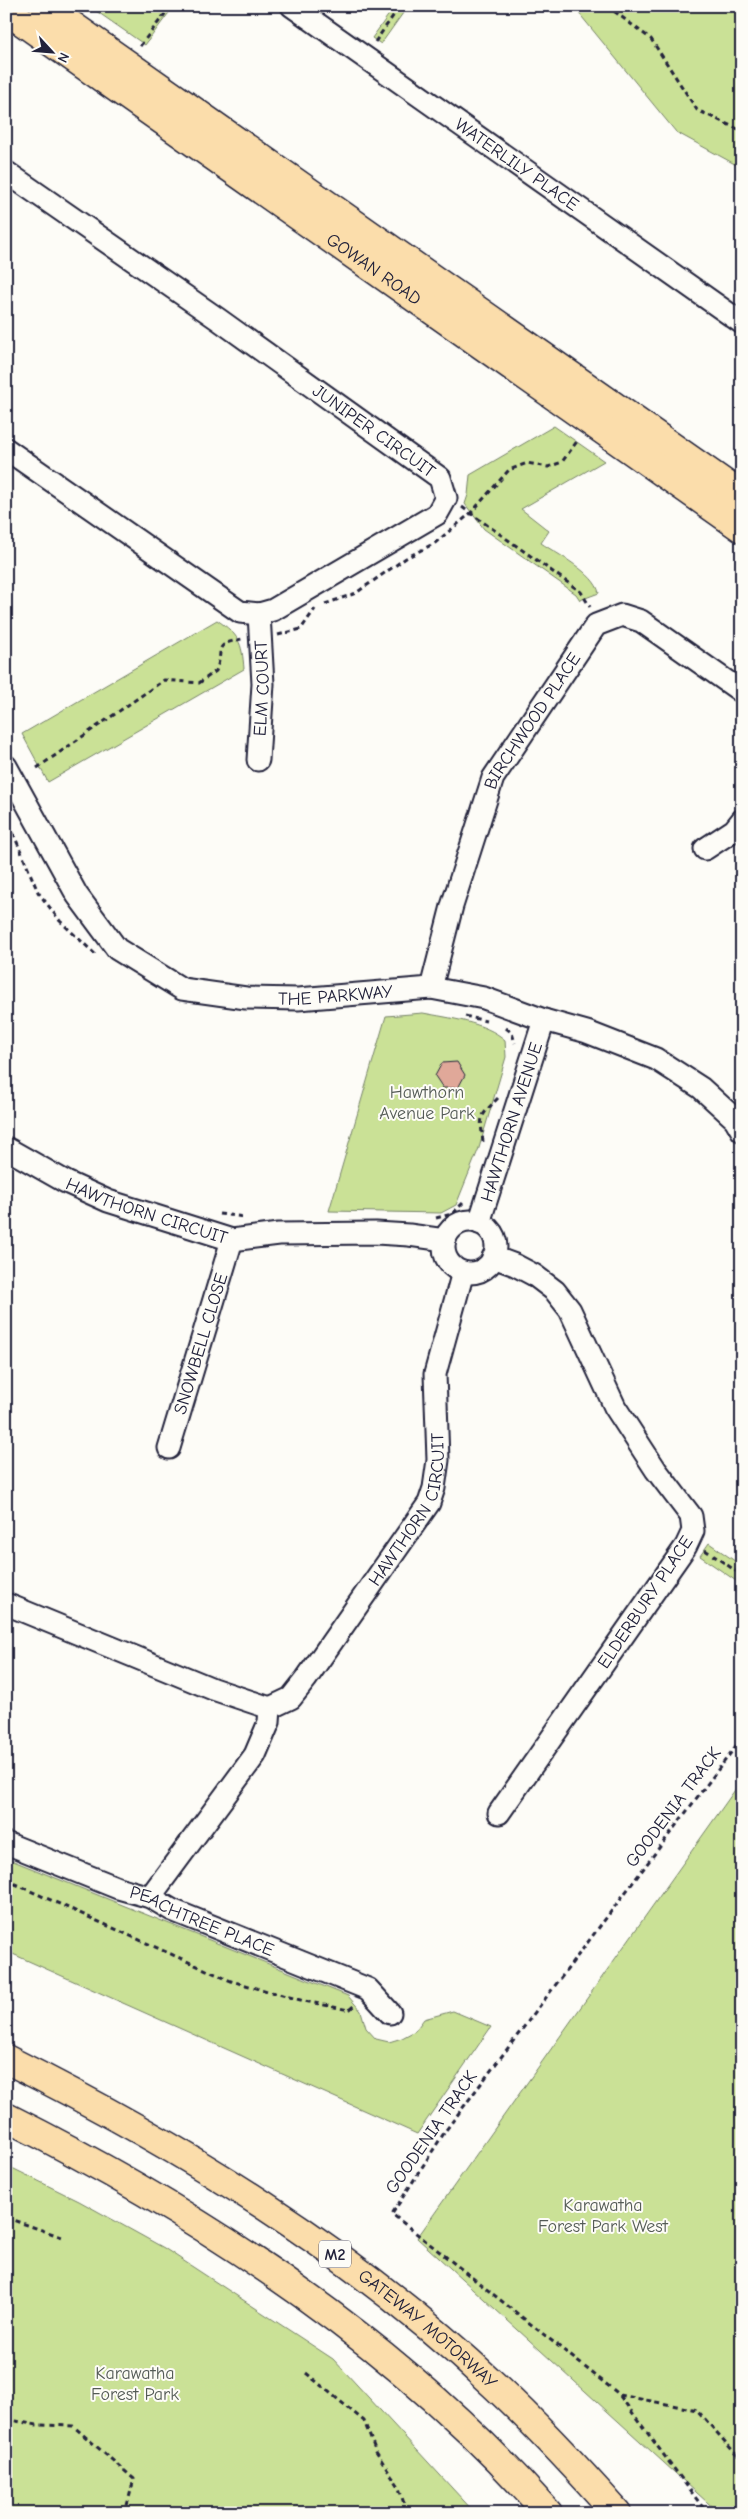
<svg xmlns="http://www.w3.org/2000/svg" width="748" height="2519" viewBox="0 0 748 2519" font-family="'Comic Neue',sans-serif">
	<rect width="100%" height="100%" fill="#fdfcf7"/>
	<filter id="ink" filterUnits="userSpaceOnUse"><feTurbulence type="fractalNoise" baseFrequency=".02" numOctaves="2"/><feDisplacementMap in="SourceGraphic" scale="10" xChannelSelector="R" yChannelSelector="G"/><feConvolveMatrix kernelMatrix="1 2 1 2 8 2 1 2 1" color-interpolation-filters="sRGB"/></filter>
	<g filter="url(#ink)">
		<g fill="#cae196" stroke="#768268">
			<polygon points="89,6 174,6 145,45"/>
			<polygon points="395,6 408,6 381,44 372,38"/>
			<polygon points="573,6 742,6 742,168 676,132"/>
			<path d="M554,426L604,461L521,509L549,531L541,543C557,554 595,573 599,593L580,600L576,594L484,529L465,504L468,495L470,475Z"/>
			<path d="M217,620C239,635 242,642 244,669L48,782L22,734Z"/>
			<path d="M423,1013C449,1018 485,1022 505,1040L506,1057L479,1148L456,1205L441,1213L329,1211L386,1016Z"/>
			<polygon points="709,1543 742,1566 742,1585 700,1556"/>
			<polygon points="742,1780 742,2513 719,2513 417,2238"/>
			<polygon points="6,1858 348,1996 361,2011 366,2028 376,2039 389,2042 402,2038 415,2031 424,2019 453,2011 491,2027 417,2134 6,1951"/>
			<polygon points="6,2165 79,2201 164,2248 333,2359 475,2513 6,2513"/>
		</g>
		<polygon fill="#e0a899" stroke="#22223b" points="457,1062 465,1075 458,1088 443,1088 435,1076 442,1063"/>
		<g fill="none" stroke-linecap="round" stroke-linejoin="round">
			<g stroke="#22223b" stroke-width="25">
				<g id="minor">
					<path id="s1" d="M292,6L742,323"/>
					<path id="s2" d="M6,172L218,319L440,478L446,498L437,514L273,610L259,614L240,612L6,449"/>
					<path id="s3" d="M258,760L263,684L259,614"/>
					<path id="s4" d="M6,766L77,895L117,949L182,989L246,998L298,999L431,988L484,998L544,1020L587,1032L656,1059L701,1088L735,1119L742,1131"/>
					<polyline points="705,849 734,830 742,820"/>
					<path id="s5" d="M431,988L452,906L493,778L596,625L622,615L641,621L742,692"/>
					<path id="s6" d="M6,1148L66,1182L108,1201L232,1240L279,1234L376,1233L409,1235L445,1240"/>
					<circle cx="470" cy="1247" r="26"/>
					<path id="s7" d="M479,1223L544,1020"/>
					<polyline points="493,1257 515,1265 534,1275 555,1291 570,1310 615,1407 656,1470 691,1516 693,1531 686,1546 499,1813"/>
					<path id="s8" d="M169,1448L232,1240"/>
					<polyline points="6,1604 213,1689 270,1708"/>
					<path id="s9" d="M6,1843L118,1888L150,1897L172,1910L368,1989L390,2013"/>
					<path id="s10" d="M150,1897L255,1755L269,1722L270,1708L291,1698L306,1679L429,1503L434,1488L438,1460L435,1374L463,1272"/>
				</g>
			</g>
			<g stroke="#22223b" stroke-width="31">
				<g id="major">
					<polyline points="44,6 742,496"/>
					<path id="s11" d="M6,10L742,528"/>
				</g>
			</g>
			<g stroke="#22223b" stroke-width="31">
				<g id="highway">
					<path id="s12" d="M6,2059C182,2147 351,2250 494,2385C537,2425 578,2469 617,2513"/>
					<path d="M6,2117C204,2216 401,2346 548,2513"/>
				</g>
			</g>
			<g stroke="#22223b" stroke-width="3" stroke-dasharray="5 4" stroke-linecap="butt">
				<polyline points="607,6 651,39 697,110 742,131"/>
				<polyline points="375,42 400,6"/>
				<polyline points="140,46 171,6"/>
				<polyline points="462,507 581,592 590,607"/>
				<polyline points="325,604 356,593 406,558 435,543 471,513 509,470 527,463 548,467 562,462 578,440"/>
				<polyline points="278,635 301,629 315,609"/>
				<path d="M37,768L164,680L199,683L216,671C225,648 211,645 242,639"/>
				<polyline points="6,816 38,892 60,921 97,956"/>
				<polyline points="465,1016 486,1021"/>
				<polyline points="506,1028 512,1033 515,1043"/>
				<path d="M483,1142C480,1115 479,1118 498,1098"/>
				<polyline points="219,1214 245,1217"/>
				<polyline points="436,1218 452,1214 464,1202"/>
				<polyline points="705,1550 742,1575"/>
				<polyline points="742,1738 446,2130 392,2214 620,2395 697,2410 741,2460 742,2465"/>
				<polyline points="6,1880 231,1981 304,2001 349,2010 356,2004"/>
				<polyline points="6,2220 10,2219 62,2237"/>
				<polyline points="306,2373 364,2421 376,2452 398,2485 407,2513"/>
				<polyline points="620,2396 707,2513"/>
				<polyline points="6,2419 37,2425 73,2426 134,2479 125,2513"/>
			</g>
			<use href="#minor" stroke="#fdfcf7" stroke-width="21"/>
			<use href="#major" stroke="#fbddab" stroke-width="28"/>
			<use href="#highway" stroke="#fbddab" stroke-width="28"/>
		</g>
	</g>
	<g text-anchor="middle" stroke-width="4" stroke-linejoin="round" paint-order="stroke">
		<rect fill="#fdfcf7" stroke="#646373" stroke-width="1" x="319" y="2240.5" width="32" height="27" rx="4"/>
		<g font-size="16" font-weight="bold" fill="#22223b">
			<text x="335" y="2260">M2</text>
		</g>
		<g font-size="18" fill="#22223b" stroke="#fdfcf7">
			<text dy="6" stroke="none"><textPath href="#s1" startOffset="275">WATERLILY PLACE</textPath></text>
			<text dy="6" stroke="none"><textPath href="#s11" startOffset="450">GOWAN ROAD</textPath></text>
			<text dy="6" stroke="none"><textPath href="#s2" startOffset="450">JUNIPER CIRCUIT</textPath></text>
			<text dy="6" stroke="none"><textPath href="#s3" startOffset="72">ELM COURT</textPath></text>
			<text dy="6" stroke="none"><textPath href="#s5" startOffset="288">BIRCHWOOD PLACE</textPath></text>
			<text dy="6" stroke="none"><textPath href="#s4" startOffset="445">THE PARKWAY</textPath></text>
			<text dy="6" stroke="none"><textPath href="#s7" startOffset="106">HAWTHORN AVENUE</textPath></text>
			<text dy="6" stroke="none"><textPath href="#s6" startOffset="155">HAWTHORN CIRCUIT</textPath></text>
			<text dy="6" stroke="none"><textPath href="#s8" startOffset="109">SNOWBELL CLOSE</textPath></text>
			<text dy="6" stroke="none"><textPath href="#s10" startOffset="475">HAWTHORN CIRCUIT</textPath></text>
			<text transform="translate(645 1602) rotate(-56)" y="6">ELDERBURY PLACE</text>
			<text transform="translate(673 1807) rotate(-53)" y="6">GOODENIA TRACK</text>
			<text dy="6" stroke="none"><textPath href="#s9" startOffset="211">PEACHTREE PLACE</textPath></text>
			<text transform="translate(431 2132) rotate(-55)" y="6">GOODENIA TRACK</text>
			<text dy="6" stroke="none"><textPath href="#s12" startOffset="502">GATEWAY MOTORWAY</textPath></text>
		</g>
		<g font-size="18" fill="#545b56" stroke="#fdfcf7">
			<text x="427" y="1098">Hawthorn<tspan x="427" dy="21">Avenue Park</tspan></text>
			<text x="603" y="2211">Karawatha<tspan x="603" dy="21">Forest Park West</tspan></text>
			<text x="135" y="2379">Karawatha<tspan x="135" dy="21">Forest Park</tspan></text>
		</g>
	</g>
	<rect width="748" height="2519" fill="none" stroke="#fdfcf7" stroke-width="25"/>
	<rect x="12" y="12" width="723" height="2494" fill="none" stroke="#22223b" stroke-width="2" filter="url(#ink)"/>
	<g transform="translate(52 52) rotate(116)" stroke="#fdfcf7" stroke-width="4" paint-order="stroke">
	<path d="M0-4L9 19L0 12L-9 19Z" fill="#22223b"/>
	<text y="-8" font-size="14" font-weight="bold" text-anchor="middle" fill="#22223b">N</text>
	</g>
</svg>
